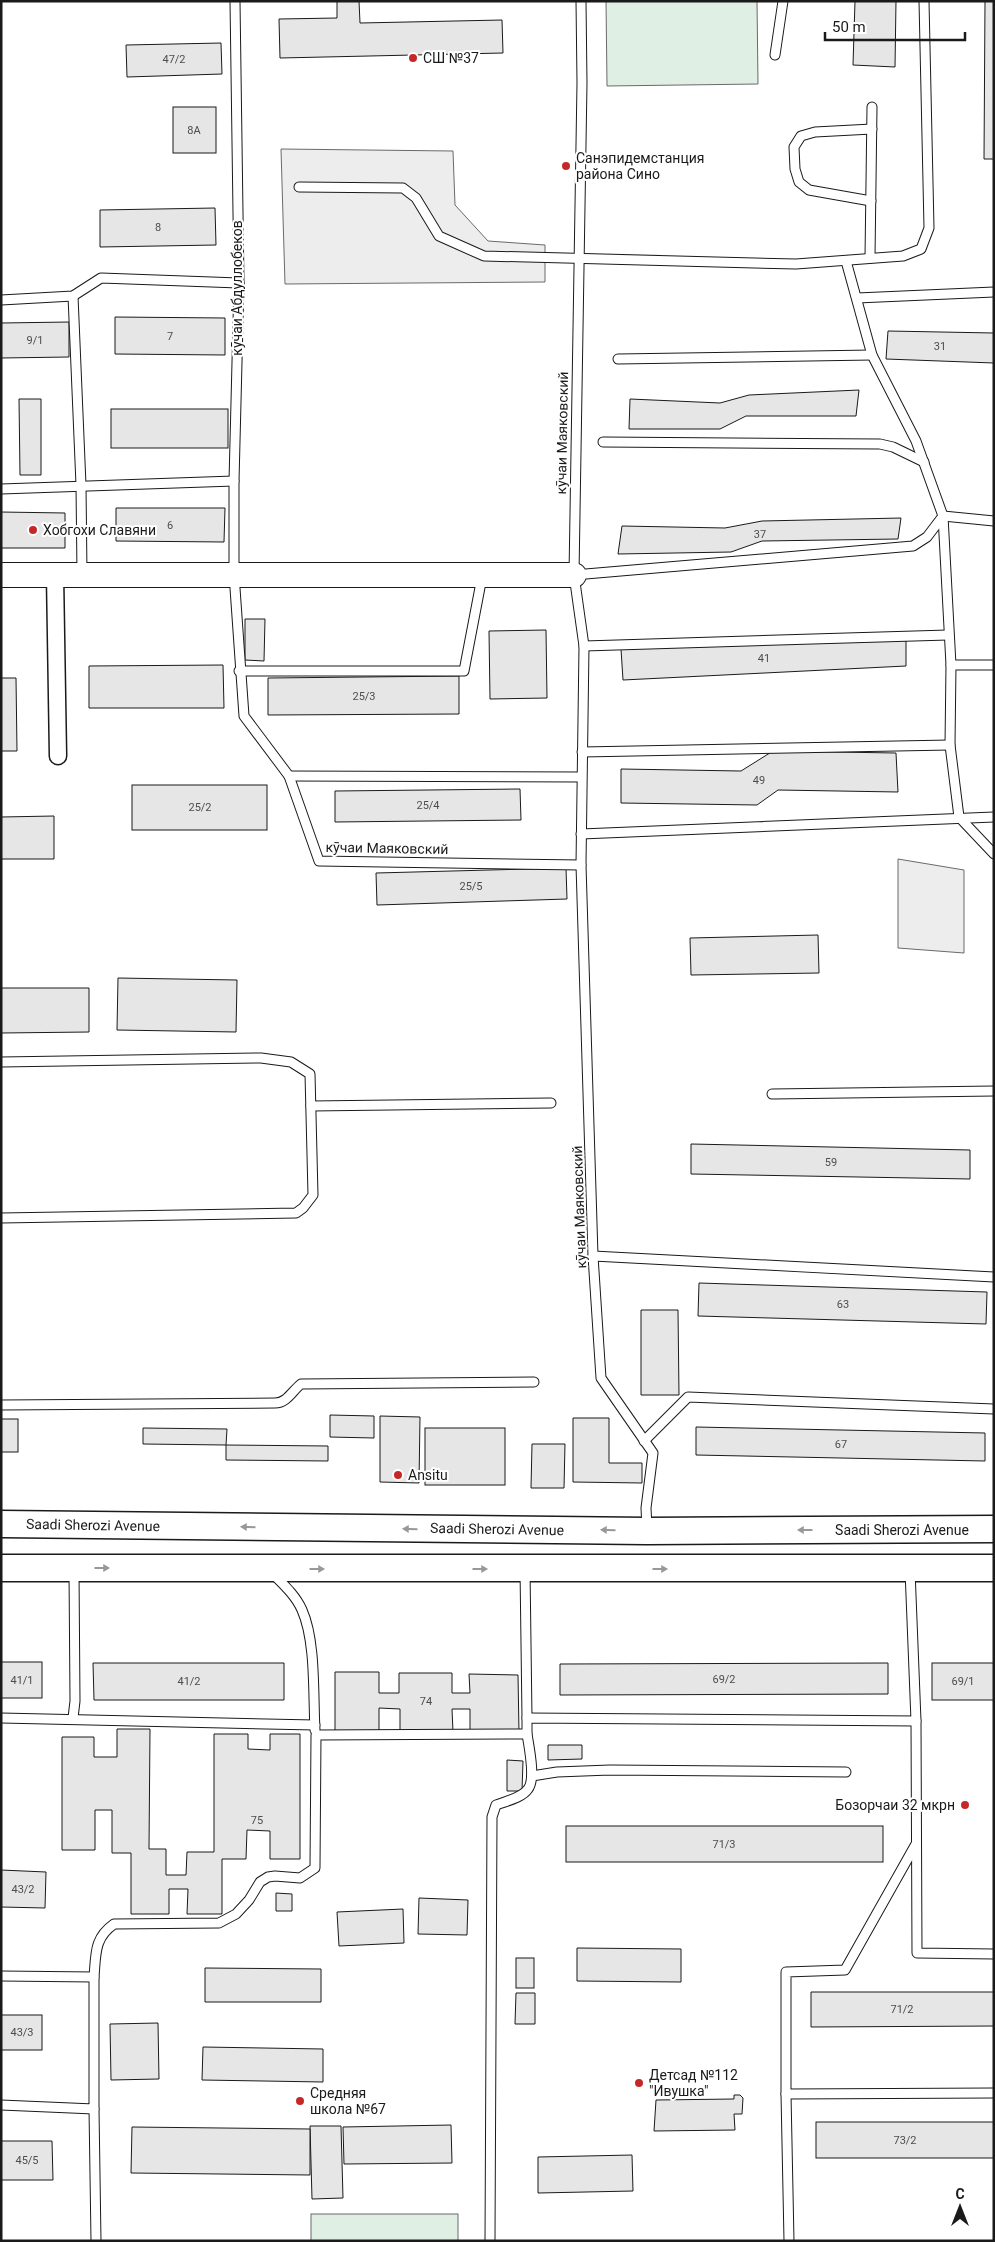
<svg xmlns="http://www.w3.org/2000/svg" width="995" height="2242" viewBox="0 0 995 2242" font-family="Roboto,sans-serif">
	<rect width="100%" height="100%" fill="#fff"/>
	<g fill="#e0efe3" stroke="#6a6a6a">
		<polygon points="606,1 757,1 758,84 607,86"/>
		<rect x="311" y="2214" width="147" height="27"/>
	</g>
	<g fill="#ededed" stroke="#6a6a6a">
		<polygon points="281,149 453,151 455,205 488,241 545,245 545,282 285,284"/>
		<polygon points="898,859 964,870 964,953 898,948"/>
	</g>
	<g fill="#e6e6e6" stroke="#1a1a1a">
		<polygon points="337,1 359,1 360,23 502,20 503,53 280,58 279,19 337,18"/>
		<polygon points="855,1 896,1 895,67 853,65"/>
		<polygon points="985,1 994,1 994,159 984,159"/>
		<polygon points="221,43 222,74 127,77 126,45"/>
		<rect x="173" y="107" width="43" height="46"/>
		<polygon points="215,208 216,245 100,247 100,210"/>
		<polygon points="115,317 225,318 225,355 115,354"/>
		<polygon points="69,322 69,357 1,358 1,323"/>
		<polygon points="888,331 994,333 994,363 886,359"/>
		<polygon points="859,390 856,416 746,416 720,429 629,429 630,399 720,403 749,395"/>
		<polygon points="19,399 41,399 41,475 20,475"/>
		<rect x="111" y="409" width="117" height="39"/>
		<polygon points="116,508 225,508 224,542 116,541"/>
		<polygon points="1,512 65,513 65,548 1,548"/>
		<polygon points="901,518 898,539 762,541 731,552 618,554 622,526 725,528 762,521"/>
		<polygon points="245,619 265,619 264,661 245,660"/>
		<polygon points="546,630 547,698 490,699 489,631"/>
		<polygon points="906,640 906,666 623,680 621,649"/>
		<polygon points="223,665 224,708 89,708 89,666"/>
		<polygon points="459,676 459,714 268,715 268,678"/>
		<polygon points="1,678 16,678 17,751 1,751"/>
		<polygon points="773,751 896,753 898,792 778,790 757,805 621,803 621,769 741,771"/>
		<rect x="132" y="785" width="135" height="45"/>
		<polygon points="520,789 521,820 335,822 335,791"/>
		<polygon points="54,816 54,859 1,859 1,817"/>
		<polygon points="566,868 567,899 377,905 376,873"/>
		<polygon points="818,935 819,973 691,975 690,938"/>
		<polygon points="118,978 237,980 236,1032 117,1030"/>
		<polygon points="1,988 89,988 89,1032 1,1033"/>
		<polygon points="691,1144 970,1150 970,1179 691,1174"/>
		<polygon points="699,1283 987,1292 986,1324 698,1316"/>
		<polygon points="641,1310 678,1310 679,1395 641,1395"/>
		<polygon points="330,1415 374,1416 374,1438 330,1437"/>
		<polygon points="380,1416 420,1417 419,1483 380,1482"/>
		<polygon points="573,1418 609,1418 609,1463 642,1463 642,1483 573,1482"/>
		<rect x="1" y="1419" width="17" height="33"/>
		<polygon points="696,1427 985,1433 985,1461 696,1455"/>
		<polygon points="143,1428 227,1429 226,1445 143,1444"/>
		<rect x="425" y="1428" width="80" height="57"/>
		<polygon points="532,1444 565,1444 564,1488 531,1488"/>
		<polygon points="226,1445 328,1446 328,1461 226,1460"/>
		<rect x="1" y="1662" width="41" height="36"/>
		<polygon points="93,1663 284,1663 284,1700 94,1700"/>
		<polygon points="888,1663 888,1694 560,1695 560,1664"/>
		<rect x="932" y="1663" width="62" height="37"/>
		<polygon points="335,1672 379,1672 379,1693 399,1693 399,1673 452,1673 452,1693 470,1693 469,1674 518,1675 519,1733 470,1732 470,1709 452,1709 453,1732 400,1732 400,1709 379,1708 379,1734 335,1734"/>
		<polygon points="117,1729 150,1729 149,1849 166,1849 166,1875 186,1875 187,1852 214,1852 214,1734 248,1734 248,1749 270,1750 270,1734 300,1734 300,1859 270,1859 270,1831 247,1830 246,1859 222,1859 222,1914 187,1914 188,1889 169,1889 169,1914 131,1914 131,1853 112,1853 112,1810 95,1810 95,1850 62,1850 62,1737 94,1737 94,1757 117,1757"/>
		<polygon points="548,1745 582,1745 582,1759 548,1760"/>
		<polygon points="507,1760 523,1761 522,1791 507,1791"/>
		<rect x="566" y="1826" width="317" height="36"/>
		<polygon points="1,1870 46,1872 45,1908 1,1907"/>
		<polygon points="276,1893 292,1894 292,1911 276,1911"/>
		<polygon points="419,1898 468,1900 467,1935 418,1934"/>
		<polygon points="403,1909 404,1943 339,1946 337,1912"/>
		<polygon points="577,1948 681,1949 681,1982 577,1981"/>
		<rect x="516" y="1958" width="18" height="30"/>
		<polygon points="205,1968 321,1969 321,2002 205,2002"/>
		<polygon points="811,1992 994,1992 994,2026 811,2027"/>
		<polygon points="516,1993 535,1993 535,2024 515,2024"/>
		<rect x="1" y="2015" width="41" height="35"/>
		<polygon points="158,2023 159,2079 111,2080 110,2024"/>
		<polygon points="203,2047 323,2049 323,2082 202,2080"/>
		<polygon points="734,2095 740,2095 743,2098 742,2114 734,2114 735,2130 654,2131 656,2100 734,2099"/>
		<rect x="816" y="2122" width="178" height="36"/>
		<polygon points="451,2125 452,2163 344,2164 343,2127"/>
		<polygon points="310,2126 341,2126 343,2198 312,2199"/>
		<polygon points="132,2127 310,2129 310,2175 131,2173"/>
		<polygon points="1,2141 52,2141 53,2180 1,2180"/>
		<polygon points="632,2155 633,2191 538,2193 538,2157"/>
	</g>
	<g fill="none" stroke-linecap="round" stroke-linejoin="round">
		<g stroke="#1a1a1a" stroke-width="11">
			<g id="lane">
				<polyline points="235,1 239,283 234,481 234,574 244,716 289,776 319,861 581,865"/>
				<polyline points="581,1 582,83 574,575 584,646 581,865 593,1256 601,1378 653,1453 646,1508 647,1528"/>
				<polyline points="775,55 783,1"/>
				<polyline points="299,187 403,188 416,198 439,236 484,256 796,264 903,256 921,249 929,228 924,1"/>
				<polyline points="871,201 809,190 799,182 795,169 794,147 801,136 815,132 872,129"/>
				<polyline points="870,258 872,107"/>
				<polyline points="846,261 872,355 916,441 943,516 951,665 950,745 959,817 994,854"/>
				<polyline points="73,296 81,485 82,574"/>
				<polyline points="857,298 994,292"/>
				<polyline points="1,300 73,296 101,278 239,283"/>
				<polyline points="618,359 872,355"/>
				<polyline points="603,442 880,444 893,447 924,462"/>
				<polyline points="1,489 234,481"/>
				<polyline points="574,575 913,546 927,537 943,516 994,521"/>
				<polyline points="584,646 948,635"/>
				<polyline points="951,665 994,665"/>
				<polyline points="239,671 464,671 482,577"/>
				<polyline points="582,752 950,745"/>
				<polyline points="289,776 581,777"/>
				<polyline points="581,834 994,817"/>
				<polyline points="1,1062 261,1058 291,1062 310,1074 313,1195 303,1208 296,1213 1,1218"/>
				<polyline points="772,1094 994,1091"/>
				<polyline points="311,1106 551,1103"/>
				<polyline points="593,1256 994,1277"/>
				<path d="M1,1405L275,1403C287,1403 292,1391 301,1384L534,1382"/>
				<polyline points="644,1441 688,1397 994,1409"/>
				<polyline points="525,1569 527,1718"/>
				<polyline points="910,1570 916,1721 917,1953 994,1954"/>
				<path d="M273,1574C284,1585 296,1596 302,1610C316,1641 313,1695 315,1730"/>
				<polyline points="1,1718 315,1725"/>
				<polyline points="73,1718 75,1701 74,1571"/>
				<polyline points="532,1776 557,1772 610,1770 846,1772"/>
				<polyline points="916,1844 845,1970 786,1972 786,2094 994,2093"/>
				<polyline points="1,1976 94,1977 94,2109 1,2105"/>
				<path d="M94,1977C96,1954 94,1938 114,1924L219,1923L236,1914L249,1900L260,1882L268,1877L275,1876L300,1878L315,1868L316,1735L527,1734V1718L916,1721"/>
				<polyline points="786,2094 789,2241"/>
				<polyline points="94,2109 96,2241"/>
				<path d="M490,2241L492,1817L496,1805C506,1801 522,1798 528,1789C536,1779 529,1747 527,1734"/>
			</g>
		</g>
		<g stroke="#1a1a1a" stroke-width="19">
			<polyline id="street" points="55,575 58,756"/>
		</g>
		<g stroke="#1a1a1a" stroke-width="26">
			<polyline id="secondary" points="1,575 574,575"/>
		</g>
		<g stroke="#1a1a1a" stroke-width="29">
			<g id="primary">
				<polyline points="1,1524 647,1531 994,1529"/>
				<polyline points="1,1568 994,1568"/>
			</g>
		</g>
		<use href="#lane" stroke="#fff" stroke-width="9"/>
		<use href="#street" stroke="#fff" stroke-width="16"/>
		<use href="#secondary" stroke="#fff" stroke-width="24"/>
		<use href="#primary" stroke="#fff" stroke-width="26"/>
	</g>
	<defs><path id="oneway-solid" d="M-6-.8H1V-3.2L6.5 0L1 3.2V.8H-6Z" transform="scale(1.25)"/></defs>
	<g fill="#989898">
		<use href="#oneway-solid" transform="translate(248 1527) rotate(-179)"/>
		<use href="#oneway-solid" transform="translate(410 1529) rotate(-179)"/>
		<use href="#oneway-solid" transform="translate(608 1530) rotate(-179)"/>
		<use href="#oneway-solid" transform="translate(805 1530) rotate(180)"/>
		<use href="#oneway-solid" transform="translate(102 1568)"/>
		<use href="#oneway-solid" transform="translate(317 1569)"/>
		<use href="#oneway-solid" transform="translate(480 1569)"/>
		<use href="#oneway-solid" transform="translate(660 1569)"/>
	</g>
	<g fill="#c62828" stroke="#fff" stroke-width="2">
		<circle cx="413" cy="58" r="5"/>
		<circle cx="566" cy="166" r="5"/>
		<circle cx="33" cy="530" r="5"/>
		<circle cx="398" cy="1475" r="5"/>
		<circle cx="965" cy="1805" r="5"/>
		<circle cx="639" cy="2083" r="5"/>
		<circle cx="300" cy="2101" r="5"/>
	</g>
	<g text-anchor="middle" stroke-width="4" stroke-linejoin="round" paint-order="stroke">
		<g font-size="11" fill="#4d4d4d">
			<text x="174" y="63">47/2</text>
			<text x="194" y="134">8А</text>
			<text x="158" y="231">8</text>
			<text x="170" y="340">7</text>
			<text x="35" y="344">9/1</text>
			<text x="940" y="350">31</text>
			<text x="170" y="529">6</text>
			<text x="760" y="538">37</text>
			<text x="764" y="662">41</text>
			<text x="364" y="700">25/3</text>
			<text x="759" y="784">49</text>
			<text x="428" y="809">25/4</text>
			<text x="200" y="811">25/2</text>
			<text x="471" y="890">25/5</text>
			<text x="831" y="1166">59</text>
			<text x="843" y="1308">63</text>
			<text x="841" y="1448">67</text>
			<text x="724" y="1683">69/2</text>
			<text x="22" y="1684">41/1</text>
			<text x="189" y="1685">41/2</text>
			<text x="963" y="1685">69/1</text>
			<text x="426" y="1705">74</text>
			<text x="257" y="1824">75</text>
			<text x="724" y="1848">71/3</text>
			<text x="23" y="1893">43/2</text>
			<text x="902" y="2013">71/2</text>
			<text x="22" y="2036">43/3</text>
			<text x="905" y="2144">73/2</text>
			<text x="27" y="2164">45/5</text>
		</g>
		<g font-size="14" fill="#1a1a1a" stroke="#fff" text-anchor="start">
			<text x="423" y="63">СШ №37</text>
			<text x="576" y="163">Санэпидемстанция<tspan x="576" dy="16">района Сино</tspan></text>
			<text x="43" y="535">Хобгохи Славяни</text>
			<text x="408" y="1480">Ansitu</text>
			<text x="955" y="1810" text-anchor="end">Бозорчаи 32 мкрн</text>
			<text x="649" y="2080">Детсад №112<tspan x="649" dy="16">"Ивушка"</tspan></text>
			<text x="310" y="2098">Средняя<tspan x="310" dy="16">школа №67</tspan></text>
		</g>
		<g font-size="14" fill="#1a1a1a" stroke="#fff">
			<text transform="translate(237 288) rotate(-90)" y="5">кӯчаи Абдуллобеков</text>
			<text transform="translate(562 433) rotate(-89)" y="5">кӯчаи Маяковский</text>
			<text transform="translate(387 848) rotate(1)" y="5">кӯчаи Маяковский</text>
			<text transform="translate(579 1207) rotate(-92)" y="5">кӯчаи Маяковский</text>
			<text transform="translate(93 1525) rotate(1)" y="5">Saadi Sherozi Avenue</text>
			<text transform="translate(497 1529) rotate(1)" y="5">Saadi Sherozi Avenue</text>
			<text x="902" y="1535">Saadi Sherozi Avenue</text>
		</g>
	</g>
	<rect width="995" height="2242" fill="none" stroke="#1a1a1a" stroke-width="5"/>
	<g transform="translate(960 2207)" stroke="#ffffff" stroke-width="4" paint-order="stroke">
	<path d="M0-4L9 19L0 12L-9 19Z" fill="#1a1a1a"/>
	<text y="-8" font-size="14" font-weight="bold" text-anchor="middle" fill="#1a1a1a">С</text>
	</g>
	<path d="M825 32v8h140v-8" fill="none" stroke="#1a1a1a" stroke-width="2.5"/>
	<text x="832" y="32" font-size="15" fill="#1a1a1a" stroke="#ffffff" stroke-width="4" paint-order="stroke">50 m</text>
</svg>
